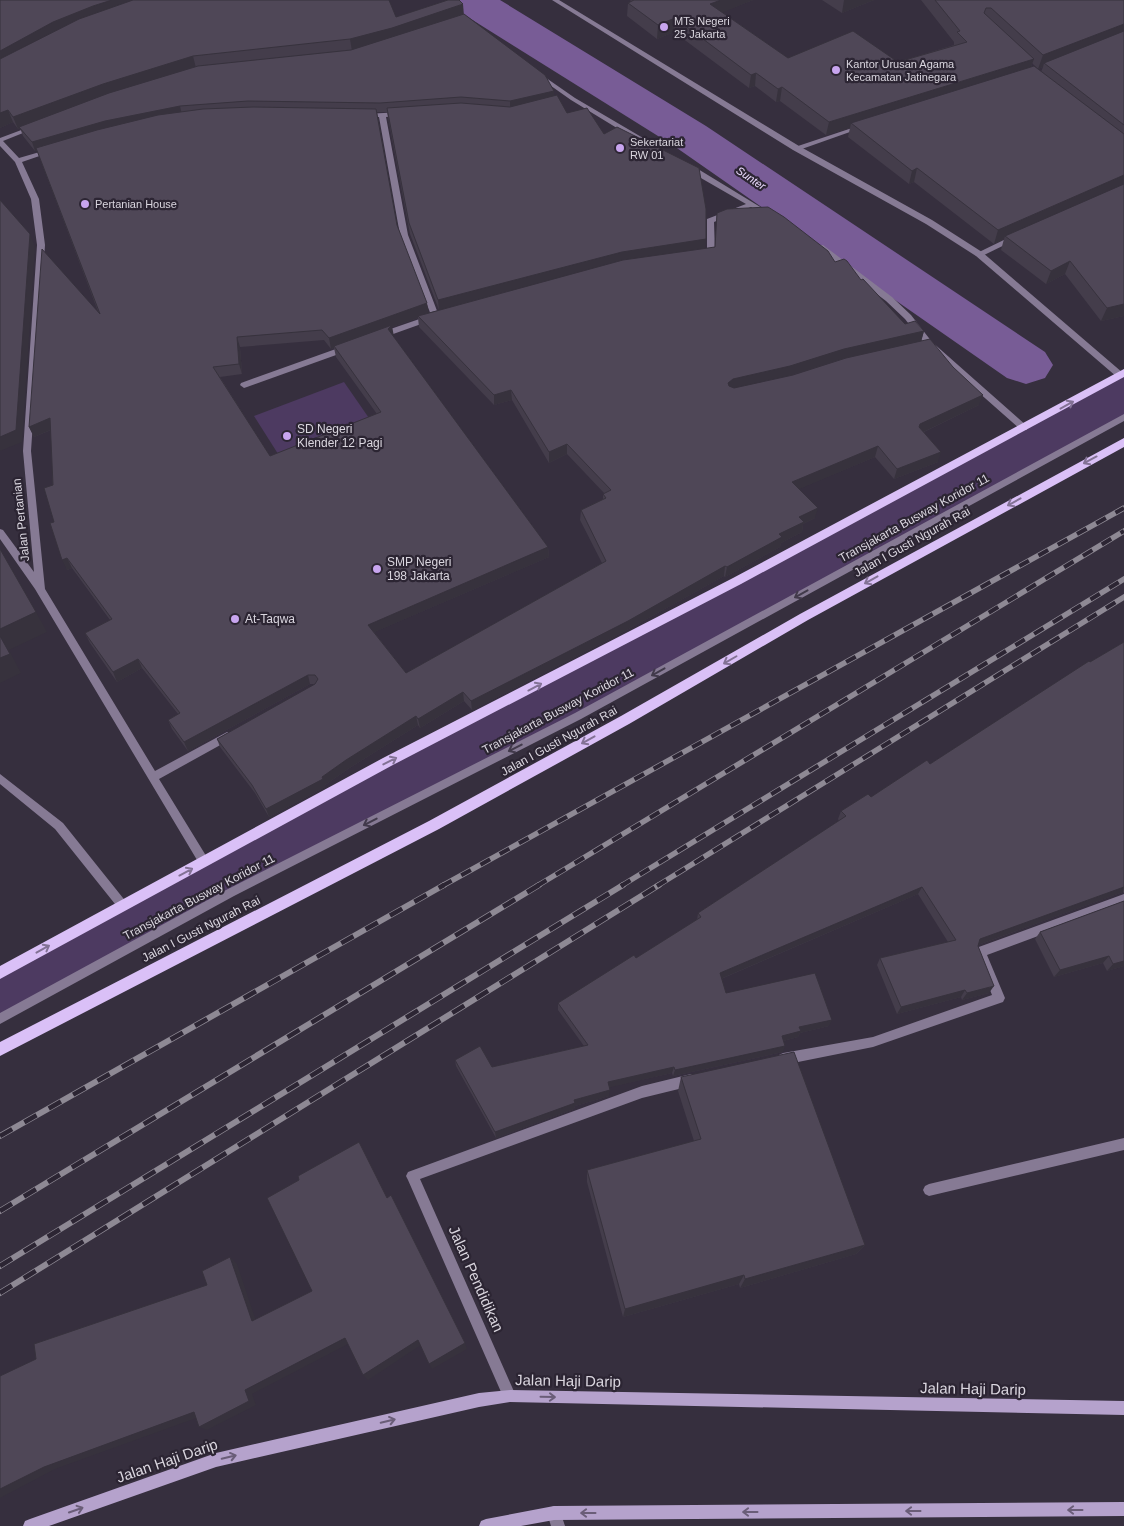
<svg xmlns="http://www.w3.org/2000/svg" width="1124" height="1526" viewBox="0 0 1124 1526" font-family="Helvetica,sans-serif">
	<rect width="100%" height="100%" fill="#362f3e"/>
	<g fill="#4d3a61">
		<polygon points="1124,373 1124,417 578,716 230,893 0,1019 0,973"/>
		<polygon points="344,382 371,421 280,457 254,416"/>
	</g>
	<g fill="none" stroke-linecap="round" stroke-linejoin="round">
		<polygon fill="#785c96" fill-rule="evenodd" points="449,0 500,0 706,126 1045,352 1053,365 1045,378 1026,384 1007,378 674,146 455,9"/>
		<g fill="#867a94" fill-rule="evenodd">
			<polygon points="1124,414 1124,421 581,719 234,896 0,1024 0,1013 226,890 575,713"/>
			<polygon points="0,774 63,823 127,903 128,906 127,909 123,911 119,909 55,829 0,784"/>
			<polygon points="1124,1138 1124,1150 929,1196 925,1194 923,1190 925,1186 929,1184"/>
		</g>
		<g fill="#867a94" fill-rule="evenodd">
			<polygon points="539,73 575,98 655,145 648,147 571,100 537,76 536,75"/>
			<polygon points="401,112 404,114 403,115 386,117 408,235 439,316 438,318 382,338 378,335 379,333 431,315 400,235 379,117 366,118 363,116 366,114"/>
			<polygon points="32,126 38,127 3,141 19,158 50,149 54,151 22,162 39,199 45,245 31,451 45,589 155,771 227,732 233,732 235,735 233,738 159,779 208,859 209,862 208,865 204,867 200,865 35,589 0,539 0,529 3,530 34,572 23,451 37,245 31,199 15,162 0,146 0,138"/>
			<polygon points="858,126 864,127 799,150 792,148"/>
			<polygon points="687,166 693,166 772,214 768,216 765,216 751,207 714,222 715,254 711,256 703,257 703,253 707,252 707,219 746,204 687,170"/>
			<polygon points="1012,236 1015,236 1019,238 982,256 976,256 975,254"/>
			<polygon points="817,245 823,245 892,297 911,315 932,342 1027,426 1027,430 1021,430 926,346 905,319 886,301 817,249"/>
			<polygon points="347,345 350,346 350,350 247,387 244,388 240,385 241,383"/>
			<polygon points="1124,894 1124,904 987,955 1005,998 1003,1002 873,1047 783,1065 779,1063 777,1059 779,1055 783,1053 873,1037 992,995 975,952 976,948"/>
			<polygon points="691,1074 695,1076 697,1080 695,1084 691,1086 642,1098 420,1179 516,1396 515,1401 510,1402 505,1401 408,1180 406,1176 408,1172 642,1086"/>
			<polygon points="554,1506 559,1508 565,1526 551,1526 547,1513 549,1508"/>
		</g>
		<polygon fill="#867a94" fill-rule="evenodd" points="552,0 559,0 799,146 932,220 982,252 1123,373 1123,377 1117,377 976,256 926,224 793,150"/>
		<g fill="#b5a2cc" fill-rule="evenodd">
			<polygon points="510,1390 1124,1401 1124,1415 510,1402 479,1407 216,1467 49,1526 23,1526 25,1521 30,1519 216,1453 479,1393"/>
			<polygon points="1124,1502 1124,1516 554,1520 521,1526 479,1526 481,1521 486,1519 554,1506"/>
		</g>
		<g fill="#dac0f7" fill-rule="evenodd">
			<polygon points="1124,369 1124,377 741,584 391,766 0,979 0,966 383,758 733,578"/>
			<polygon points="1124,438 1124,447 808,620 629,724 439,829 0,1056 0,1042 429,821 621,716 800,614"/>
		</g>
		<g stroke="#8e8994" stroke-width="5.5">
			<g id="rail-far1">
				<polyline points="442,886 1124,508"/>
				<polyline points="537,886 1124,531"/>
				<polyline points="621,886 1124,579"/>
				<polyline points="657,886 1124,597"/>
			</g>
		</g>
		<g stroke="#8e8994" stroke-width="6">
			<g id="rail">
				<polyline points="0,1136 444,885"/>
				<polyline points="0,1211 539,885"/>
				<polyline points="0,1266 623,885"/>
				<polyline points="0,1293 659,885"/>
			</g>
		</g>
		<use href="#rail-far1" stroke="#2c2533" stroke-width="4" stroke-dasharray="11" stroke-linecap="butt"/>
		<use href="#rail" stroke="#2c2533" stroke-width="4.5" stroke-dasharray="14" stroke-linecap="butt"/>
	</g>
	<g fill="#443d4b" fill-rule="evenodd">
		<path d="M0,0L396,17L464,14L554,96L567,113L604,134L705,249L715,247L717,213L835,262L861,280L905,324L924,331L921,341L979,405L924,432L938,462L894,479L875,457L798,489L815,518L803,524L802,532L781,543L780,547L725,577L724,576L627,630L472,710L464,701L420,728L418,725L348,769L325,785V787L269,817L255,793L220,747L217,739L316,684H310L188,751L172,729L168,720L178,714L142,668L117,682L90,643L85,633L110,620L72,568L67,570L54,522L51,430L34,437L29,427L99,314L37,151H35L23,136L20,128L18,129L13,122L0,128ZM377,112H387L410,234L439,310L428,313L397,225ZM418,318L419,327L494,405L512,400L549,463L567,454L605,494H603V499L581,510L580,520L602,563L406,673L374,632L549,557L548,547L393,336L392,327ZM324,340L331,349L334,348L336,357L377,414L270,456L220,377L242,374L240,347ZM853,357L793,375L788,376L842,359Z"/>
		<path d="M630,0H753L722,12L788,58L898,62L954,45V42L921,0H1124V316L1101,321L1065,274L1046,284L1001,250L1004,239L994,244L914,182L909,184L848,137L850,128L826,135L780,101L776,102L755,86L749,88L674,32L657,39L627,16L628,3L631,1ZM1032,63L1038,69L1043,67L1041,72L1031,67Z"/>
		<polygon points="822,0 874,0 842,13"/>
		<polygon points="1124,642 1124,893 1123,892 978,945 989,993 962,1000 961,997 897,1014 877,965 880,958 948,942 918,894 721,979 726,993 829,1026 800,1033 798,1037 783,1041 783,1052 673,1076 672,1073 609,1087 609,1096 575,1106 574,1109 496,1138 456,1066 455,1060 492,1067 584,1046 558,1010 558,1003 636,958 697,920 698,913 839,821 838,819 841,811 871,797 930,764 1090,662"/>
		<polygon points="1124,901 1124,966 1107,971 1103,963 1054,977 1035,939 1040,932"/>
		<polygon points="681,1077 865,1245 856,1254 740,1288 739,1284 623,1317 587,1182 587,1170 694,1141 678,1091"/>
	</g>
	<g fill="#37323d">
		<polygon points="112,0 154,0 0,66 0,51 53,22 93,6"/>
		<polygon points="721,0 753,0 709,18 710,4"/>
		<polygon points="844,0 874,0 842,13"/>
		<polygon points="463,4 464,16 352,51 350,39"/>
		<polygon points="675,18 674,32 657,39 658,25"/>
		<polygon points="1124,24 1124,36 1044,63 1043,67 1038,69 1043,55"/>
		<polygon points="193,56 196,68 19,127 20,128 18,129 13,117 103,84"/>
		<polygon points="1034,59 1029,72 851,123 850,128 826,135 829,122"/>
		<polygon points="756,73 755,86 749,88 751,75"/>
		<polygon points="782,87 780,101 776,102 778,89"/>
		<polygon points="554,91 554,100 510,110 510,101"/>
		<polygon points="180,106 182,115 108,130 35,151 32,142 105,121"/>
		<polygon points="8,110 13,122 0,128 0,113"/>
		<polygon points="917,168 914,182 909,184 912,171"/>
		<polygon points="1124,175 1124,186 1005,236 1004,239 994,244 998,230"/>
		<polygon points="30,234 35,247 22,442 0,451 0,437"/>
		<polygon points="706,239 705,250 439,311 438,300 622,252"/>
		<polygon points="1070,261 1065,274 1046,284 1051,271"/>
		<polygon points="427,303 429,314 418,316 418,318 392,327 394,336 389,339 388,329 334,346 334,348 331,349 329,338"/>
		<polygon points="1124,304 1124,316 1101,321 1107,308"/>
		<polygon points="924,331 921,342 842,359 788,376 726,394 728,383 733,379 844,349"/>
		<polygon points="237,337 240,347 242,374 239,364"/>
		<polygon points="511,390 512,400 494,405 494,395"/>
		<polygon points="983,395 979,405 917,435 920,424"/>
		<polygon points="50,418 55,428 34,437 29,427"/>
		<polygon points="567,444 567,454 549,463 549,452"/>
		<polygon points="878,446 875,457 790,493 792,482"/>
		<polygon points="941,452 938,462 894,479 897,469"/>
		<polygon points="818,508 815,518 803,524 802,532 781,543 780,547 725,577 727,567 779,534 799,517"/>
		<polygon points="548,547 549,557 370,634 368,625"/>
		<polygon points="67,558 72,568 67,570 62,560"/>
		<polygon points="725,566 724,576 627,630 472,710 471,701"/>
		<polygon points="36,612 47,632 9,650 21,673 0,683 0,629"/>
		<polygon points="138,659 142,668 117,682 113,672"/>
		<polygon points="308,675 310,684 188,751 184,742"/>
		<polygon points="463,692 464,701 420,728 418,719"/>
		<polygon points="416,716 418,725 348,769 325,785 325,787 269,817 266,809 322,777 346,760"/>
		<polygon points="922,887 918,894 718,980 720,973"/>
		<polygon points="1124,887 1123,892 975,946 980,939"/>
		<polygon points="1109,956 1103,963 1054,977 1060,970"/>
		<polygon points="1124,961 1124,966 1107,971 1113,964"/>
		<polygon points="994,986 989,993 962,1000 967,993"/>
		<polygon points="965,990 961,997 897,1014 901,1007"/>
		<polygon points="832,1020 829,1026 800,1033 798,1037 779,1042 782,1036 799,1027"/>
		<polygon points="785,1046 783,1052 673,1076 675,1070"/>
		<polygon points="674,1067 672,1073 607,1088 608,1082"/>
		<polygon points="610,1090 609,1096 575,1106 574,1109 496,1138 495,1132 574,1100"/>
		<polygon points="865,1245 856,1254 740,1288 745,1279"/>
		<polygon points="230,1257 237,1264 258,1327 252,1321"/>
		<polygon points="744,1275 739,1284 623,1317 625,1309"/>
		<polygon points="345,1338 350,1343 252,1394 256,1405 207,1430 199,1427 245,1390"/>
		<polygon points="418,1340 421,1345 368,1380 363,1375"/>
		<polygon points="465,1343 467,1349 432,1369 429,1364"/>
		<polygon points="194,1412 202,1416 55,1469 0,1498 0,1489 44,1467"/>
	</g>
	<g fill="#4f4757" stroke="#37323d">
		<polygon points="0,0 112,0 93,6 53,22 0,51"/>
		<polygon points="133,0 389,0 396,17 448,0 459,0 463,4 392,28 350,39 193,56 103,84 13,117 8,110 0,113 0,59 79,19"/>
		<polygon points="634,0 721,0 710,4 788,58 853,31 898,62 967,42 957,32 960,31 935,0 1124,0 1124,24 1043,55 991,8 986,8 984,13 1034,59 829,122 782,87 778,89 756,73 751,75 675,18 658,25 628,3"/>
		<polygon points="464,14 545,75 554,91 510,101 461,97 380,103 248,101 180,106 105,121 32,142 19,127 109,93 198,66 351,50"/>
		<polygon points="1124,31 1124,125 1044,63"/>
		<polygon points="1034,66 1124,134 1124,175 998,230 917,168 912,171 851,123"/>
		<polygon points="557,95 567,113 587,108 604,134 617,127 699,168 706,209 706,239 622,252 438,300 409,223 387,108 461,103 510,107"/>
		<polygon points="253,107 376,109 397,225 427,303 329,338 322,330 237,337 239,364 213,367 270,456 381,412 334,346 392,325 388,329 548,547 368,625 406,673 606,561 581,510 606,498 603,494 611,490 567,444 549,452 511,390 494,395 418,316 623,260 715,247 717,213 727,209 768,207 784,217 828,251 835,262 844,259 847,261 861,280 863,279 905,324 915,321 924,331 844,349 790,366 733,379 728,383 729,386 734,388 793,375 846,358 930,339 953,367 983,395 920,424 919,427 941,452 897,469 878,446 792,482 818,508 799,517 804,522 779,534 782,537 727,567 725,566 628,621 471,701 463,692 418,719 416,716 346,760 322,777 323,779 266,809 252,785 217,739 315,684 318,679 315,675 308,675 184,742 168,720 180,713 138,659 113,672 85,633 112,619 67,558 62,560 50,523 54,522 44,488 53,485 50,418 29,427 42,249 100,314 36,148 97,130 158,115 203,109"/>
		<polygon points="1124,184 1124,304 1107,308 1070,261 1051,271 1005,236"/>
		<polygon points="0,200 30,234 16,430 0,437"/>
		<polygon points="0,549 36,612 0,629"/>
		<polygon points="0,636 10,654 0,658"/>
		<polygon points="1124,642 1124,887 980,939 978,946 994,986 967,993 965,990 901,1007 880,958 956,940 922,887 720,973 726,993 815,973 832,1020 799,1027 801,1031 782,1036 785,1046 675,1070 674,1067 608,1082 610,1090 574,1100 575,1103 495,1132 455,1060 480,1046 492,1067 588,1045 558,1003 634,955 636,958 701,917 698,913 846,816 841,811 868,794 871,797 927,760 930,764 1089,661 1090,662"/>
		<polygon points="1124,901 1124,961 1113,964 1109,956 1060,970 1040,932"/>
		<polygon points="794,1052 865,1245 745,1279 744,1275 625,1309 587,1170 701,1139 681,1077"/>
		<polygon points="359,1142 387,1198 391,1195 465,1343 429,1364 418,1340 363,1375 345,1338 245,1390 249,1401 199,1427 194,1412 44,1467 0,1489 0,1376 36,1359 34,1344 207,1285 202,1271 230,1257 252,1321 312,1291 267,1198 299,1180 298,1176"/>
	</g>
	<defs><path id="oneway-shaft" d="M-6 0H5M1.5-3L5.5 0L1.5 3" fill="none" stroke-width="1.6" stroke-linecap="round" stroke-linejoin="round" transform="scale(1.25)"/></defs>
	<g stroke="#837295">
		<use href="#oneway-shaft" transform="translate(1067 405) rotate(-29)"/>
		<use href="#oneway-shaft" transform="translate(1090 460) rotate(152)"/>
		<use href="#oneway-shaft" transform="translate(1014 502) rotate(151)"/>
		<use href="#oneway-shaft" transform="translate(871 580) rotate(151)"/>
		<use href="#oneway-shaft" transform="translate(730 660) rotate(150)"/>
		<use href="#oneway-shaft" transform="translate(535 687) rotate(-28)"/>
		<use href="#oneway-shaft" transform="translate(588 740) rotate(151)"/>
		<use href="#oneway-shaft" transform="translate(390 761) rotate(-27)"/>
		<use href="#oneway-shaft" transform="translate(186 872) rotate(-28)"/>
		<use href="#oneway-shaft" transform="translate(43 949) rotate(-29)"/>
	</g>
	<g stroke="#423a4b">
		<use href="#oneway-shaft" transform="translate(801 594) rotate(151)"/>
		<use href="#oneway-shaft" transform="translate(658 672) rotate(151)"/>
		<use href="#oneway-shaft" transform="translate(515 748) rotate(153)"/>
		<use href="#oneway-shaft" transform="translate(370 822) rotate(153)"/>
	</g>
	<g stroke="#6a5d78">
		<use href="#oneway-shaft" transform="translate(548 1397) rotate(1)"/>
		<use href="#oneway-shaft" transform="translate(388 1421) rotate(-13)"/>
		<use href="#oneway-shaft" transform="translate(229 1457) rotate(-13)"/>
		<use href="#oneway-shaft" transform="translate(76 1510) rotate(-19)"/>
		<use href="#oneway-shaft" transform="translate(1075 1510) rotate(180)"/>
		<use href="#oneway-shaft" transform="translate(913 1511) rotate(180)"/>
		<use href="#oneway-shaft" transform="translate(750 1512) rotate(180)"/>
		<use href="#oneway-shaft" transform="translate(588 1513) rotate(180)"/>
	</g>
	<g fill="#c8a5ef" stroke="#2c2533" stroke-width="2">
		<circle cx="664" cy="27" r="5"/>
		<circle cx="836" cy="70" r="5"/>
		<circle cx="620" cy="148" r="5"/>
		<circle cx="85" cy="204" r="5"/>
		<circle cx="287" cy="436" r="5"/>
		<circle cx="377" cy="569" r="5"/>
		<circle cx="235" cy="619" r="5"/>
	</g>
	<g text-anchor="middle" stroke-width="4.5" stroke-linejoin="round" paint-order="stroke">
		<g font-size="11" fill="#dad6df" stroke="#2c2533" text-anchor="start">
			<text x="674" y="25">MTs Negeri<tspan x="674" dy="13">25 Jakarta</tspan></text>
			<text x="846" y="68">Kantor Urusan Agama<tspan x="846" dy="13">Kecamatan Jatinegara</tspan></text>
			<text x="630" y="146">Sekertariat<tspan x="630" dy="13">RW 01</tspan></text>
			<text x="95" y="208">Pertanian House</text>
		</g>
		<g font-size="11" font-style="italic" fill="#ecdcff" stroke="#2c2533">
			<text transform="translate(751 178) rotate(34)" y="4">Sunter</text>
		</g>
		<g font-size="12" fill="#dad6df" stroke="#2c2533" text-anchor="start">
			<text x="297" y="433">SD Negeri<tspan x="297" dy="14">Klender 12 Pagi</tspan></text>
			<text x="387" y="566">SMP Negeri<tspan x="387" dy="14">198 Jakarta</tspan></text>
			<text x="245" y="623">At-Taqwa</text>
		</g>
		<g font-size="12" fill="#dad6df" stroke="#2c2533">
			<text transform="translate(914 518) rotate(-29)" y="4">Transjakarta Busway Koridor 11</text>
			<text transform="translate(21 520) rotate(-96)" y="4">Jalan Pertanian</text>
			<text transform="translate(912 542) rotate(-29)" y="4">Jalan I Gusti Ngurah Rai</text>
			<text transform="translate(558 711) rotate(-28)" y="4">Transjakarta Busway Koridor 11</text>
			<text transform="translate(559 741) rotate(-29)" y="4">Jalan I Gusti Ngurah Rai</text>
			<text transform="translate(199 897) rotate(-28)" y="4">Transjakarta Busway Koridor 11</text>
			<text transform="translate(201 929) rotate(-27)" y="4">Jalan I Gusti Ngurah Rai</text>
		</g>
		<g font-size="15" fill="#dad6df" stroke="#2c2533">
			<text transform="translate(476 1279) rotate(66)" y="5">Jalan Pendidikan</text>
			<text transform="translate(568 1381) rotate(1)" y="5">Jalan Haji Darip</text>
			<text transform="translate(973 1389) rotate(1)" y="5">Jalan Haji Darip</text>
			<text transform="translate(167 1461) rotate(-19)" y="5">Jalan Haji Darip</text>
		</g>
	</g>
</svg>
